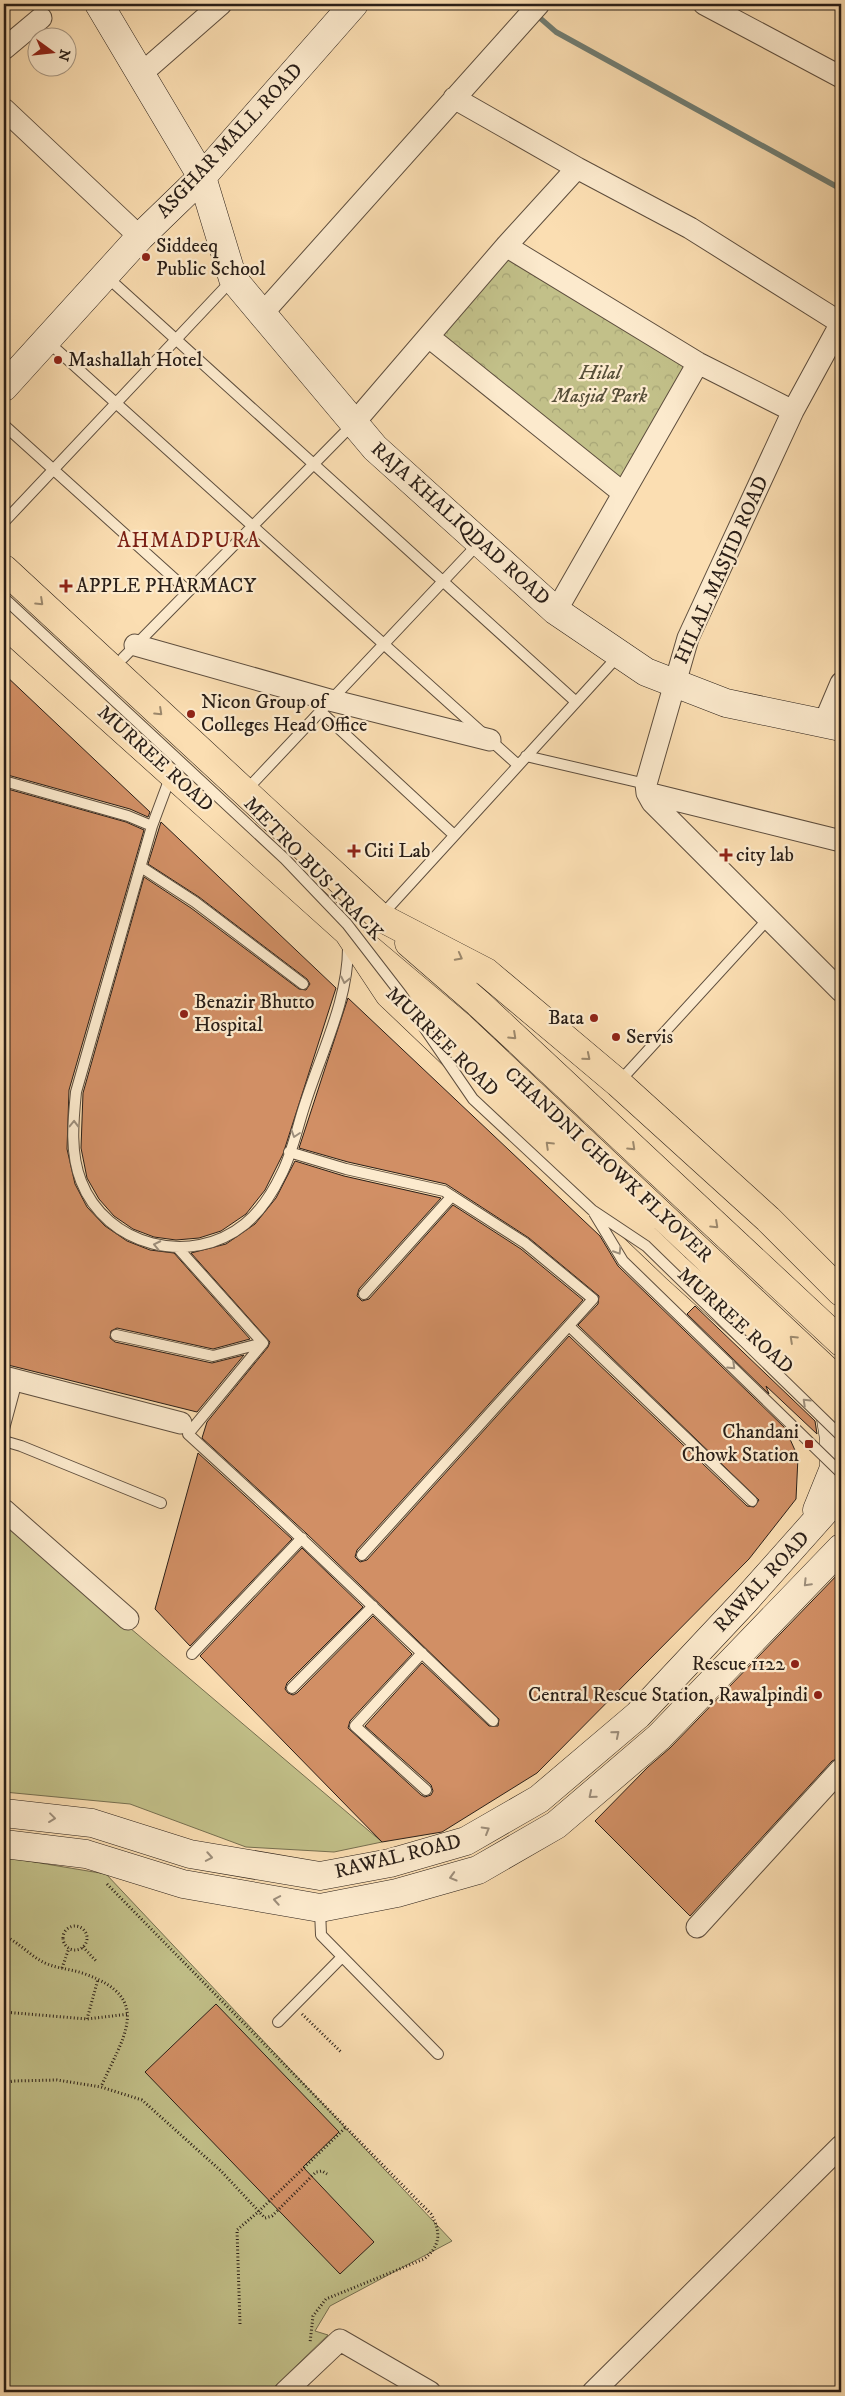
<svg xmlns="http://www.w3.org/2000/svg" width="845" height="2396" viewBox="0 0 845 2396" font-family="'IM FELL DW Pica',serif">
<style>
.grass{fill:#c2c089;stroke:#766f50}
.forest{fill:url(#forest-crowns);stroke:#766f50}
.lines{fill:none;stroke-linecap:round;stroke-linejoin:round}
.stream{stroke:#707d73;stroke-width:5.5}
.building{fill:#d18f65;stroke:#291e17}
.lane-casing{stroke:#5e4e3e;stroke-width:12}
.street-casing{stroke:#5e4e3e;stroke-width:23}
.secondary-casing{stroke:#291e17;stroke-width:29}
.primary-casing{stroke:#291e17;stroke-width:29}
.path{stroke:#291e17;stroke-width:3;stroke-dasharray:1 2.5;stroke-linecap:butt}
.lane{stroke:#fceacd;stroke-width:10}
.street{stroke:#fceacd;stroke-width:21}
.secondary{stroke:#fceacd;stroke-width:28}
.primary{stroke:#fbdeb2;stroke-width:28}
.lane-bridge-casing{stroke:#5e4e3e;stroke-width:12;stroke-linecap:butt}
.lane-bridge{stroke:#fceacd;stroke-width:10}
.oneway{stroke:#9c886c}
.oneway2{stroke:#9d8e7b}
.poi-dot{fill:#8f2418;stroke:#fceacd;stroke-width:2}
.labels{text-anchor:middle;dominant-baseline:central;stroke-width:4.5;stroke-linejoin:round;paint-order:stroke}
.street-label{font-size:20px;fill:#291e17;stroke:#fceacd}
.poi-label{font-size:20px;fill:#291e17;stroke:#fceacd;text-anchor:start}
.park-label{font-size:20px;font-style:italic;fill:#574f39;stroke:#fceacd}
.neighbourhood-label{font-size:21px;letter-spacing:1px;fill:#7a1f14;stroke:#fceacd}
</style>
<defs>
<pattern id="forest-crowns" width="20" height="18" patternUnits="userSpaceOnUse" patternTransform="scale(1.25)"><rect width="20" height="18" fill="#c2c089"/><path d="M2 6a3 3 0 1 1 6 0M12 15a3 3 0 1 1 6 0" fill="none" stroke="#a7a576"/></pattern>
</defs>
<rect width="100%" height="100%" fill="#fbdeb2"/>
<filter id="stains"><feTurbulence type="fractalNoise" baseFrequency=".004" numOctaves="4"/><feColorMatrix values="0 0 0 0 .2 0 0 0 0 .09 0 0 0 0 .02 0 0 0 .5 -.17"/></filter>
<radialGradient id="worn" r=".72"><stop offset=".6" stop-color="#630" stop-opacity="0"/><stop offset="1" stop-color="#630" stop-opacity=".3"/></radialGradient>
<path class="grass" d="M4,1521L382,1842L334,1852L246,1847L130,1804L4,1792Z
M4,1857L106,1874L452,2241L330,2306L315,2331L328,2335L269,2392H4Z"/>
<path class="forest" d="M506,246L698,363L623,493L429,337Z"/>
<g class="lines">
<path class="stream" d="M524,4L556,32L841,189"/>
</g>
<path class="building" d="M4,674L150,812L148,817L130,809L4,774Z
M4,788L126,822L144,830L69,1090L67,1149L75,1184L87,1207L105,1226L127,1241L150,1250L174,1253L250,1339L213,1349L117,1328L111,1331L110,1338L115,1342L212,1363L244,1355L197,1412L4,1364Z
M161,822L336,988L283,1154L265,1190L246,1214L221,1231L199,1238L176,1240L154,1237L133,1229L114,1216L99,1199L87,1178L81,1148L83,1093L144,877L191,908L299,989L306,990L310,984L307,979L199,897L148,864Z
M348,998L600,1236L618,1266L785,1428L798,1457L796,1499L749,1559L537,1773L442,1832L382,1842L200,1656L302,1548L363,1607L287,1683L285,1689L288,1693L293,1695L297,1693L373,1616L412,1654L350,1721L348,1728L421,1795L425,1797L431,1795L433,1791L431,1785L365,1726L422,1663L489,1726H498L499,1719L306,1533L202,1438L207,1422L268,1347L270,1342L191,1253L226,1244L255,1224L276,1198L295,1161L344,1176L441,1198L359,1289L357,1296L362,1301L369,1299L453,1205L521,1249L583,1300L357,1550L355,1557L360,1562L367,1560L569,1336L747,1506L754,1507L759,1500L578,1325L598,1304L599,1296L529,1238L446,1184L348,1162L299,1148Z
M695,1306L815,1421L817,1434L766,1386L769,1394L687,1314Z
M198,1453L292,1539L190,1646L155,1609Z
M841,1571V1757L832,1761L690,1916L595,1821L648,1767L670,1748Z
M216,2004L339,2132L303,2167L374,2242L340,2274L145,2072Z"/>
<g class="lines">
<g class="lane-casing">
<path id="lane" d="M106,276L575,701
M47,341L518,765
M4,425L188,591
M4,522L232,280
M123,658L353,424
M320,711L454,835
M526,756L646,784
M171,775L152,826L76,1092C73,1122 70,1153 81,1181C106,1246 191,1268 245,1224C261,1211 273,1192 282,1173C293,1151 298,1124 306,1101C322,1051 349,998 348,945
M4,781L128,816L152,826
M252,784L479,543
M141,867L195,902L303,984
M381,916L619,655
M619,1082L768,919
M289,1152L346,1169L444,1191L525,1243L593,1299L362,1555
M177,1247L263,1343L188,1434L283,1521L493,1721
M364,1294L452,1196
M569,1326L752,1501
M116,1335L213,1356L263,1343
M4,1429L17,1381
M4,1441L21,1446L161,1503
M422,1653L355,1726L426,1790
M192,1654L302,1538
M292,1688L373,1606
M320,1909L321,1935L438,2054
M278,2022L342,1957"/>
</g>
<g class="street-casing">
<path id="street" d="M704,4L841,77
M4,49L41,18
M141,74L221,4
M454,98L577,168
M4,109L140,237
M506,246L698,363L793,411
M262,314L539,4
M841,323L793,411L688,638L646,784L647,793L652,802L841,991
M429,337L623,493
M354,423L506,246L577,168L690,228L841,323
M556,611L698,363
M135,645L330,700L490,740
M824,723L841,683
M647,793L841,841
M4,1377L181,1423
M4,1510L128,1619
M697,1927L841,1769
M285,2392L340,2340L430,2392
M593,2392L841,2146"/>
</g>
<g class="secondary-casing">
<path id="secondary" d="M99,4L202,177L233,279L375,448L556,611L646,672L726,703L841,727
M4,387L140,237L202,177L354,4
M817,1510L834,1468V1439L829,1406
M4,1813L92,1823L190,1854L320,1876L390,1863L466,1841L539,1799L638,1715L744,1602L841,1493
M4,1844L86,1854L183,1884L320,1908L397,1893L478,1870L556,1825L659,1737L841,1548"/>
</g>
<g class="primary-casing">
<path id="primary" d="M4,569L380,917L486,972L618,1083L768,1219L841,1292
M4,623L348,932L389,994L676,1268L841,1417
M409,943L478,1003L841,1342
M370,950L460,1026L841,1384"/>
</g>
<path class="path" d="M107,1884L431,2214C441,2231 441,2246 424,2259L326,2299L313,2316L310,2343
M63 1938a12 12 0 1 1 24 0a12 12 0 1 1-24 0Z
M4,1936C19,1942 30,1956 45,1963C58,1969 72,1969 85,1974C155,1999 122,2038 101,2087
M83,1947L97,1962
M62,1968L69,1948
M4,2012L87,2019L129,2014
M302,2014L341,2052
M87,2019L98,1979
M4,2083L13,2081L57,2080L101,2087L142,2100L221,2171L265,2218L272,2216L316,2172L322,2171L327,2174
M240,2324L237,2230L258,2212L345,2128"/>
<use href="#lane" class="lane"/>
<use href="#street" class="street"/>
<use href="#secondary" class="secondary"/>
<use href="#primary" class="primary"/>
<g class="lane-bridge-casing">
<path id="lane-bridge" d="M4,598L285,859L347,924L401,994L473,1099L592,1210L646,1246L841,1436
M594,1213L623,1261L841,1473"/>
</g>
<use href="#lane-bridge" class="lane-bridge"/>
</g>
<defs><path id="oneway-chevron" d="M-2-3.5L2.5 0L-2 3.5" fill="none" stroke-width="1.6" stroke-linecap="round" stroke-linejoin="round" transform="scale(1.25)"/></defs>
<g class="oneway">
<use href="#oneway-chevron" transform="translate(40 602) rotate(43)"/>
<use href="#oneway-chevron" transform="translate(159 712) rotate(43)"/>
<use href="#oneway-chevron" transform="translate(459 957) rotate(28)"/>
<use href="#oneway-chevron" transform="translate(513 1036) rotate(43)"/>
<use href="#oneway-chevron" transform="translate(587 1057) rotate(40)"/>
<use href="#oneway-chevron" transform="translate(549 1145) rotate(-136)"/>
<use href="#oneway-chevron" transform="translate(632 1147) rotate(43)"/>
<use href="#oneway-chevron" transform="translate(715 1225) rotate(43)"/>
<use href="#oneway-chevron" transform="translate(793 1339) rotate(-137)"/>
</g>
<g class="oneway2">
<use href="#oneway-chevron" transform="translate(345 980) rotate(102)"/>
<use href="#oneway-chevron" transform="translate(74 1124) rotate(-89)"/>
<use href="#oneway-chevron" transform="translate(295 1134) rotate(108)"/>
<use href="#oneway-chevron" transform="translate(157 1245) rotate(-168)"/>
<use href="#oneway-chevron" transform="translate(618 1251) rotate(58)"/>
<use href="#oneway-chevron" transform="translate(732 1366) rotate(44)"/>
<use href="#oneway-chevron" transform="translate(806 1402) rotate(-136)"/>
<use href="#oneway-chevron" transform="translate(807 1583) rotate(134)"/>
<use href="#oneway-chevron" transform="translate(616 1734) rotate(-40)"/>
<use href="#oneway-chevron" transform="translate(592 1795) rotate(140)"/>
<use href="#oneway-chevron" transform="translate(52 1818) rotate(7)"/>
<use href="#oneway-chevron" transform="translate(486 1830) rotate(-30)"/>
<use href="#oneway-chevron" transform="translate(209 1857) rotate(10)"/>
<use href="#oneway-chevron" transform="translate(453 1877) rotate(164)"/>
<use href="#oneway-chevron" transform="translate(277 1900) rotate(-170)"/>
</g>
<g class="poi-dot">
<circle cx="146" cy="257" r="5"/>
<circle cx="58" cy="360" r="5"/>
<path d="M63.5 578.5h5v5h5v5h-5v5h-5v-5h-5v-5h5z"/>
<circle cx="191" cy="714" r="5"/>
<path d="M351.5 843.5h5v5h5v5h-5v5h-5v-5h-5v-5h5z"/>
<path d="M723.5 847.5h5v5h5v5h-5v5h-5v-5h-5v-5h5z"/>
<circle cx="184" cy="1014" r="5"/>
<circle cx="594" cy="1018" r="5"/>
<circle cx="616" cy="1037" r="5"/>
<rect x="804" y="1439" width="10" height="10" rx="2.5"/>
<circle cx="795" cy="1664" r="5"/>
<circle cx="818" cy="1695" r="5"/>
</g>
<g class="labels">
<g class="street-label">
<text transform="translate(230 141) rotate(-47)">ASGHAR MALL ROAD</text>
<text transform="translate(460 524) rotate(42)">RAJA KHALIQDAD ROAD</text>
<text transform="translate(722 570) rotate(-66)">HILAL MASJID ROAD</text>
<text transform="translate(155 759) rotate(42)">MURREE ROAD</text>
<text transform="translate(313 869) rotate(46)">METRO BUS TRACK</text>
<text transform="translate(442 1042) rotate(44)">MURREE ROAD</text>
<text transform="translate(608 1165) rotate(43)">CHANDNI CHOWK FLYOVER</text>
<text transform="translate(735 1321) rotate(42)">MURREE ROAD</text>
<text transform="translate(762 1582) rotate(-47)">RAWAL ROAD</text>
<text transform="translate(398 1857) rotate(-14)">RAWAL ROAD</text>
</g>
<g class="poi-label">
<text x="156" y="246">Siddeeq<tspan x="156" dy="23">Public School</tspan></text>
<text x="68" y="360">Mashallah Hotel</text>
<text x="76" y="586">APPLE PHARMACY</text>
<text x="201" y="702">Nicon Group of<tspan x="201" dy="23">Colleges Head Office</tspan></text>
<text x="364" y="851">Citi Lab</text>
<text x="736" y="855">city lab</text>
<text x="194" y="1002">Benazir Bhutto<tspan x="194" dy="23">Hospital</tspan></text>
<text x="584" y="1018" text-anchor="end">Bata</text>
<text x="626" y="1037">Servis</text>
<text x="799" y="1432" text-anchor="end">Chandani<tspan x="799" dy="23">Chowk Station</tspan></text>
<text x="785" y="1664" text-anchor="end">Rescue 1122</text>
<text x="808" y="1695" text-anchor="end">Central Rescue Station, Rawalpindi</text>
</g>
<g class="park-label">
<text x="600" y="373">Hilal<tspan x="600" dy="23">Masjid Park</tspan></text>
</g>
<g class="neighbourhood-label">
<text x="189" y="541">AHMADPURA</text>
</g>
</g>
<rect width="845" height="2396" fill="none" stroke="#fbdeb2" stroke-width="20"/>
<rect x="5" y="5" width="835" height="2386" fill="none" stroke="#291e17" stroke-width="2.5"/>
<rect x="10" y="10" width="825" height="2376" fill="none" stroke="#291e17"/>
<g transform="translate(52 52) rotate(105)"><circle r="24" fill="#fceacd" stroke="#a89884"/>
<path d="M0-4L9 19L0 12L-9 19Z" fill="#8f2418"/>
<text y="-8" font-size="14" font-weight="bold" text-anchor="middle" fill="#291e17">N</text>
</g>
<rect width="100%" height="100%" filter="url(#stains)"/>
<rect width="100%" height="100%" fill="url(#worn)"/>
</svg>
